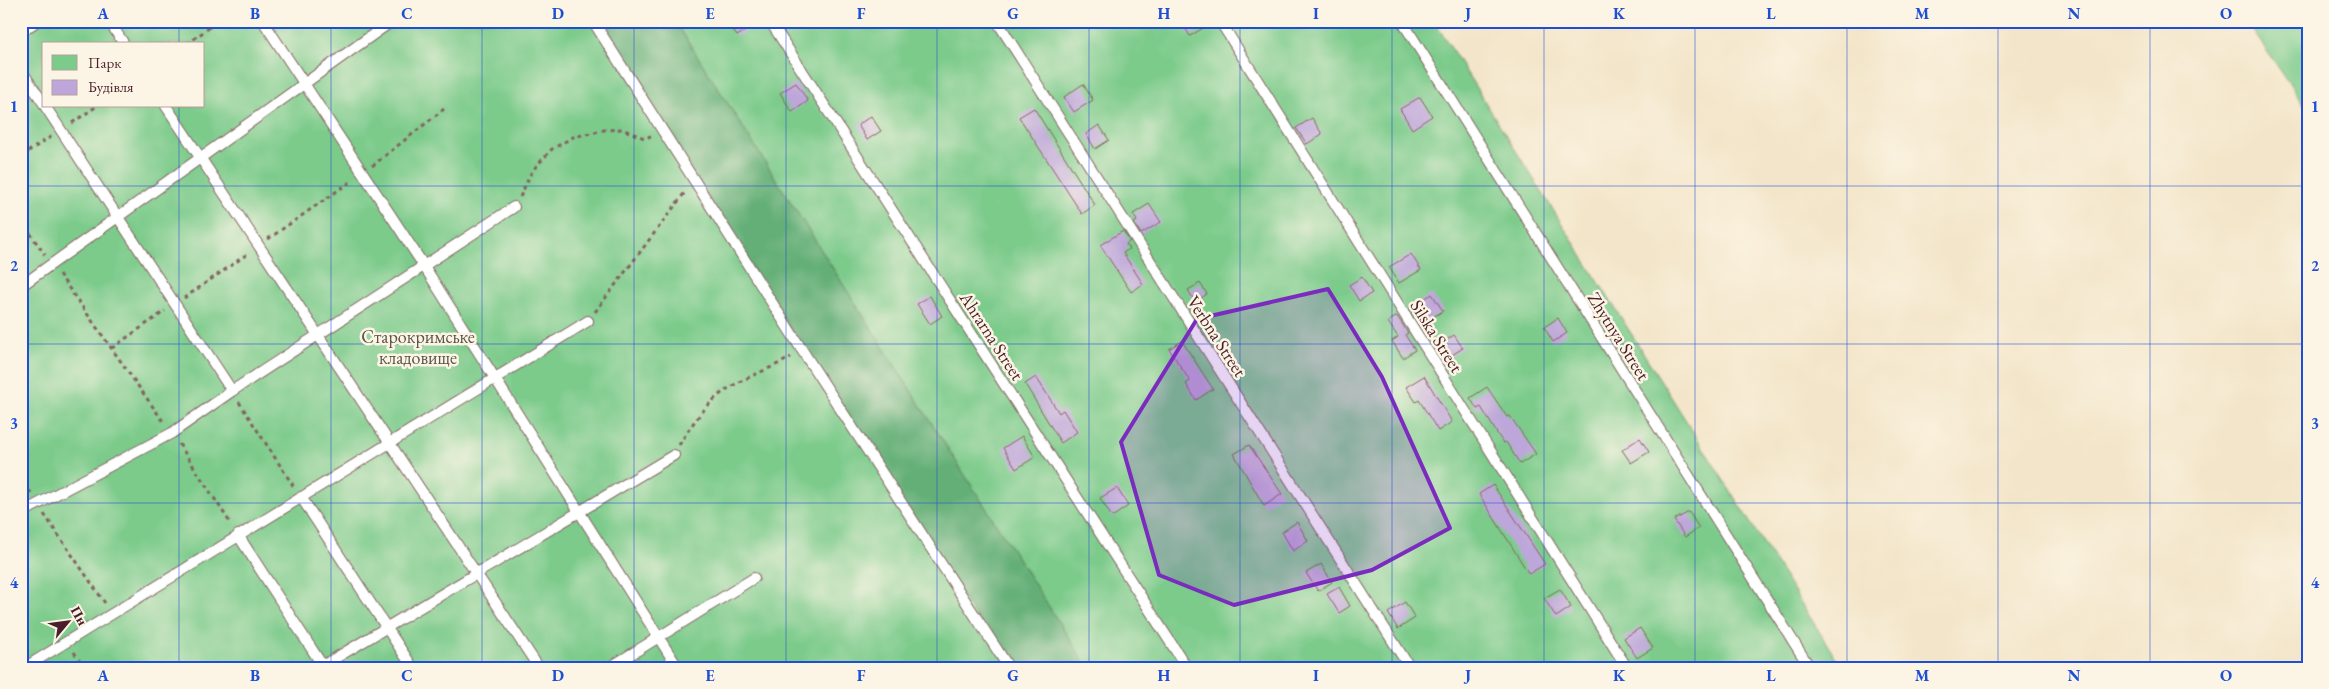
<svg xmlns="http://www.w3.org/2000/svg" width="2329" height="689" viewBox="0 0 2329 689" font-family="'EB Garamond',serif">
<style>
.green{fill:#7bcb8b;stroke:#62755b;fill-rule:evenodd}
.forest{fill:#64af77;stroke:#576751}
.building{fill:#bda6d9}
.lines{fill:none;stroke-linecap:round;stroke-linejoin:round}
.lane-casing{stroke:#856462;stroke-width:12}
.path{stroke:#856462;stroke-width:3;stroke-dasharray:4 4;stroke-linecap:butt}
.lane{stroke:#fff;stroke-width:10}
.marked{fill:#7b2cbf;fill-opacity:0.2;stroke:#7b2cbf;stroke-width:4;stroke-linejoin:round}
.grid{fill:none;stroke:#1d4ed8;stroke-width:1;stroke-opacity:0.55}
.labels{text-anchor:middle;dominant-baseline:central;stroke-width:5;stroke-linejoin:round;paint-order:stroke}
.park-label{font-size:18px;fill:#595348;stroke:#fcf5e5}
.street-label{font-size:18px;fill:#4a1f2b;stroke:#fcf5e5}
.neatline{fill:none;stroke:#1d4ed8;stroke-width:2}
.grid-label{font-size:16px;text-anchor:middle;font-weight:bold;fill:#1d4ed8}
</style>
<rect width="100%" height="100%" fill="#fcf5e5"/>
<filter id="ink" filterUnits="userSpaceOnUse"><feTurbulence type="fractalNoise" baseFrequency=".02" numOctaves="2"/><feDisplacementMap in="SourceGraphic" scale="10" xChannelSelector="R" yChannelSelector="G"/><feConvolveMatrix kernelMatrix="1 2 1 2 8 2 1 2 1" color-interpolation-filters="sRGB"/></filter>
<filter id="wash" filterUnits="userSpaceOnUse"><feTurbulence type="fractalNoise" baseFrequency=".0096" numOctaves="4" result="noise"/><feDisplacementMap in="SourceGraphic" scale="20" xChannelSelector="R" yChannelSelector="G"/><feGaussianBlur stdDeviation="1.12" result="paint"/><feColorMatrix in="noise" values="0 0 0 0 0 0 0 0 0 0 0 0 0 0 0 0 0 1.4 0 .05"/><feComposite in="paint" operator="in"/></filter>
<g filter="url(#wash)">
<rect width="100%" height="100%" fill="#f3e5c9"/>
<path class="green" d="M21,21H593L1009,668H21ZM44,44H204V106H44Z
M675,21H1434L1842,668H1088Z
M2246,21H2308V110Z"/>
<path class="forest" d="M593,21H675L1088,668H1009Z"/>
<g id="blocks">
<path class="building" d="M727,21H761L737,36Z
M1181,21H1213V22L1190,36Z
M796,83L808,101L792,112L780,93Z
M1083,84L1093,100L1074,112L1064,97Z
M1420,97L1432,116L1412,129L1400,109Z
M1034,108L1095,205L1082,214L1019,117Z
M871,116L881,131L867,140L858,125Z
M1312,118L1322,134L1307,144L1296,128Z
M1099,125L1109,140L1095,149L1086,134Z
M1149,204L1161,222L1141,234L1134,223L1137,221L1133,214Z
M1123,231L1130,241L1126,244L1129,249L1123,253L1143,284L1131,292L1100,245Z
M1411,254L1421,270L1399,283L1389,267Z
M1362,277L1372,293L1359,301L1349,285Z
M1200,283L1207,294L1195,302L1188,290Z
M1432,294L1443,311L1420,325L1409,308Z
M930,296L942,316L930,324L917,304Z
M1397,316L1408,333L1405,335L1415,350L1403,358L1392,341L1398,337L1388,322Z
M1558,318L1567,333L1553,342L1544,327Z
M1454,335L1463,348L1444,360L1436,347Z
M1182,341L1213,389L1196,400L1186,384L1190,381L1169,349Z
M1424,376L1452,422L1438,431L1419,400L1416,402L1406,387Z
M1036,377L1059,413L1063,410L1077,432L1061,443L1025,384Z
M1487,387L1507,417L1510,416L1536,454L1520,464L1506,442L1503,443L1481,407L1477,409L1470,398Z
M1022,436L1035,457L1016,469L1003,448Z
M1640,438L1649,452L1631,463L1622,450Z
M1249,445L1282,494L1264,506L1234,454Z
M1493,485L1545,564L1529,574L1479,494Z
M1117,488L1128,506L1112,517L1100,498Z
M1689,512L1699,528L1685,537L1674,520Z
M1297,522L1308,541L1293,551L1282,532Z
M1321,564L1332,582L1318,591L1306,573Z
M1339,587L1350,606L1339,613L1327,594Z
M1560,589L1571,607L1556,617L1544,598Z
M1405,602L1415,618L1398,629L1388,613Z
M1640,628L1653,648L1637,658L1624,638Z"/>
</g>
</g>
<g filter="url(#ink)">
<use href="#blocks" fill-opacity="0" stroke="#856462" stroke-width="1"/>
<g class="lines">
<g class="lane-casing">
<path id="lane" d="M109,21L124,44
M263,21L424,266L678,668
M593,21L802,350L1009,668
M770,21L1187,668
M997,21L1410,668
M1220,21L1627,668
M1402,21L1810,668
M21,32L37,21
M21,70L44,104
M45,106L232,391
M166,106L539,668
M21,286L392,21
M301,497L413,668
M21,513L172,433L232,391L514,207
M238,535L324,668
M24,668L588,321
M319,668L674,455
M609,668L754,578"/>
</g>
<path class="path" d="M187,44L218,21
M72,123L97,106
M21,156L52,136
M372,166L444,109
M520,197L532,171L552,149L573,137L604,130L622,129L644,138L651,136
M21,220L45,255
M268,239L353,180
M59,274L165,424
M184,298L249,253
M595,312L686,191
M112,348L165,311
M239,402L294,487
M179,444L231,524
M679,445C693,422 710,398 734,385C753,374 773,368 791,357
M21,477L31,493
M44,514L105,603
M74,652L84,668"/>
<use href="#lane" class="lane"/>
</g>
</g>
<path class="marked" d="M1328,289L1382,377L1450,528L1372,570L1234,605L1159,575L1121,442L1197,319Z"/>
<path class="grid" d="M179,21V44M331,21V668M482,21V668M634,21V668M786,21V668M937,21V668M1089,21V668M1240,21V668M1392,21V668M1544,21V668M1695,21V668M1847,21V668M1998,21V668M2150,21V668M179,106V668M21,186H2308M21,344H2308M21,503H2308"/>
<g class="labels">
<g class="park-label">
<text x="418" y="336">Старокримське<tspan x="418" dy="21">кладовище</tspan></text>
</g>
<g class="street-label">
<text transform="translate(992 336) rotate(57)">Ahrarna Street</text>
<text transform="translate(1217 336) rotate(57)">Verbna Street</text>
<text transform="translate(1437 336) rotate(58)">Silska Street</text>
<text transform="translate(1619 336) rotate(58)">Zhytnya Street</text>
</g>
</g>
<rect width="2329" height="689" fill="none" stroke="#fcf5e5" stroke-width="55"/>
<rect x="42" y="42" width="162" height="65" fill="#fcf5e5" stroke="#b59f9b"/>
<rect x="52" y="55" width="25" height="15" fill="#7bcb8b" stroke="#b59f9b"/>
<text x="88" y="68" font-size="15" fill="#4a1f2b">Парк</text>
<rect x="52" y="80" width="25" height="15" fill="#bda6d9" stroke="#b59f9b"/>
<text x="88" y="92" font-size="15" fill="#4a1f2b">Будівля</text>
<g transform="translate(68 622) rotate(61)" stroke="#fcf5e5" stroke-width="4" paint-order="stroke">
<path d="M0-4L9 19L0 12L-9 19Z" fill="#4a1f2b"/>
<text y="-8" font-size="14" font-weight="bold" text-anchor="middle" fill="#4a1f2b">Пн</text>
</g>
<rect x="28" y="28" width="2274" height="634" class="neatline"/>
<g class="grid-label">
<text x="103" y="19">A</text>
<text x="255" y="19">B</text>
<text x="407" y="19">C</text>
<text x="558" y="19">D</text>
<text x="710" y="19">E</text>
<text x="861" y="19">F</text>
<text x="1013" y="19">G</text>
<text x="1164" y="19">H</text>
<text x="1316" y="19">I</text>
<text x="1468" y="19">J</text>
<text x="1619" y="19">K</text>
<text x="1771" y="19">L</text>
<text x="1922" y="19">M</text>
<text x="2074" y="19">N</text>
<text x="2226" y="19">O</text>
<text x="14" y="112">1</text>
<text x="2315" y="112">1</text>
<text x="14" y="271">2</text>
<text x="2315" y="271">2</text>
<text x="14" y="429">3</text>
<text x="2315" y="429">3</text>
<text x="14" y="588">4</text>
<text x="2315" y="588">4</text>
<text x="103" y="681">A</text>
<text x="255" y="681">B</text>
<text x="407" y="681">C</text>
<text x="558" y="681">D</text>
<text x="710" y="681">E</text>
<text x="861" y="681">F</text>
<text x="1013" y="681">G</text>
<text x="1164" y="681">H</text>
<text x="1316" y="681">I</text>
<text x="1468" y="681">J</text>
<text x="1619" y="681">K</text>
<text x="1771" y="681">L</text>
<text x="1922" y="681">M</text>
<text x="2074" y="681">N</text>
<text x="2226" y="681">O</text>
</g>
</svg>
